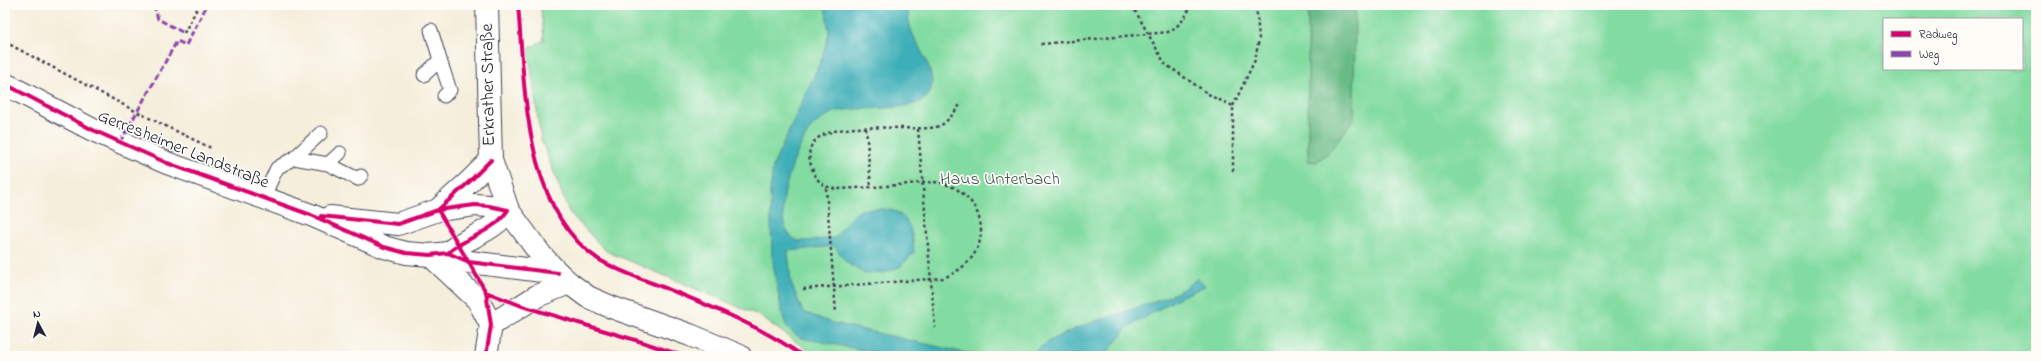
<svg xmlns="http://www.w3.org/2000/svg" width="2041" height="361" viewBox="0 0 2041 361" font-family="'Indie Flower',sans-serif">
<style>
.green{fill:#82dba0;stroke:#527e6e;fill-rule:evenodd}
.forest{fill:#69bb86;stroke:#466e60}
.water{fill:#3eafb8;stroke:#30687a}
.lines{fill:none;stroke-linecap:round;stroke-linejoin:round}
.service-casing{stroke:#424153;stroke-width:15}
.minor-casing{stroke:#424153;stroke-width:24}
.tertiary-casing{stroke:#424153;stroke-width:24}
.secondary-casing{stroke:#424153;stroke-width:24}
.path{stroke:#424153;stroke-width:2.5;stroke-dasharray:3 3;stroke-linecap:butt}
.service{stroke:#fff;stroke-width:13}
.minor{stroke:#fff;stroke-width:22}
.tertiary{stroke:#fff;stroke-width:22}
.secondary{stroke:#fff;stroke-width:22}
.quiet{stroke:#8e44ad;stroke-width:3;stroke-dasharray:6 3;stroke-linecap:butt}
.cycleway-casing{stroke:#fdfcf7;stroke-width:6}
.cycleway{stroke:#d6006c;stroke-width:4}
.labels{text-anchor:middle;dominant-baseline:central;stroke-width:3.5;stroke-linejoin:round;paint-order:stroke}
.street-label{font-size:18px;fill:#22223b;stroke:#fdfcf7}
.park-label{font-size:18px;fill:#3f5a59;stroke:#fdfcf7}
</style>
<rect width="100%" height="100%" fill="#fdfcf7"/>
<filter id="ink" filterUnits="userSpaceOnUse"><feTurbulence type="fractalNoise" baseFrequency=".025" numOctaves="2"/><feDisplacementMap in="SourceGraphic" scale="8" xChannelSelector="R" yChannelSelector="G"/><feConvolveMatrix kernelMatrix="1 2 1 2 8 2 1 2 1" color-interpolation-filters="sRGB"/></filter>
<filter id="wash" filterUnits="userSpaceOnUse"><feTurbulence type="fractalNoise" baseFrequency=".012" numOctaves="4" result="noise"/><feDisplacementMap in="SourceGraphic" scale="16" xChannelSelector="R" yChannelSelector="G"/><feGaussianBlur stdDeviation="0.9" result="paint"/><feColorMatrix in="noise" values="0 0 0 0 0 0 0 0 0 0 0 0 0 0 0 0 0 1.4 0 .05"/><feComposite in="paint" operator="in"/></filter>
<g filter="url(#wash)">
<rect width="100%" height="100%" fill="#f5eedb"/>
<path class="green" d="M528,5H2036V356H816L758,315L606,251L569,212L541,139L528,49L544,40L541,9ZM1884,19H2022V69H1884Z"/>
<path class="forest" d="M1308,5H1355L1354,119L1328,153L1316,162L1308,161Z"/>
<path class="water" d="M825,5H907C908,15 909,25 913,35C920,51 939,77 929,94C917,116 851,103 830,114C825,117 817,122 813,126C796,145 765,224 796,240C802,243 827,238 835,238C842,229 850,215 861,210C865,209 872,209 876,209C907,207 913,228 914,253L901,266L884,273L865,274L847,263L834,246L788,251L791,283L803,312L833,323L979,356H894L801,338L787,328L781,309L772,255L770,192L773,166L822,58L829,33Z
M1198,278L1205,286L1180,297L1128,327L1104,356H1031C1056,326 1140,311 1178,292C1185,288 1192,282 1198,278Z"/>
</g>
<g filter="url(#ink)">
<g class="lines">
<g class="service-casing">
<path id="service" d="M440,60L450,90L444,96
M424,75L440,60L431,30
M294,158L328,164L340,153
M328,164L358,179L361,176
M263,198L277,168L294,158L321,133"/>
</g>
<g class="minor-casing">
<path id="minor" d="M430,255L478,300L491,325L486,356
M491,325L537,296L569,283"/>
</g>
<g class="tertiary-casing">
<path id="tertiary" d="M5,84L93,130L167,163L311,215L384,247L406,253L430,255L448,253L469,262L558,273
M438,210L469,182L491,160
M330,217L398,224L438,210L475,205L489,206L508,210C504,215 500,221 495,224C480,236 462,240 448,253"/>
</g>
<g class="secondary-casing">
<path id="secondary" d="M487,5L491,160L508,210L541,255L558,273L569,283L588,297L611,307L690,335L740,356"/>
</g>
<path class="path" d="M1132,5L1165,64L1213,97L1233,106V172
M184,33L199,5
M5,42L137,112L211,148
M1041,44L1168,32C1180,26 1186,17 1191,5
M1233,106L1255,60L1259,39L1256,5
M866,128L871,187
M918,129L935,328
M826,188L836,313
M803,289L943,278C961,271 976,258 980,240C986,211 963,184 934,182C922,182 910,184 898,185C877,187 857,188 837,189C825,187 819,184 814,173C784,108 907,134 936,127C948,124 954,111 962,103"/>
<use href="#service" class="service"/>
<use href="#minor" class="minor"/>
<use href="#tertiary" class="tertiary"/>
<use href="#secondary" class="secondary"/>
<path class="quiet" d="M154,5L158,19L184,33
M120,142L177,41L186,45L207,5"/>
<g class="cycleway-casing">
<path id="cycleway" d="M518,5C525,85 523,208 598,259C617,271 647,281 668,289C714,308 762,327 803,356
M5,84L93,130L167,163L311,215L384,247L406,253L430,255L448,253L469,262L558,273
M438,210L486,292L491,325L486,356
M438,210L469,182L491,160
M321,216L398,224L438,210L475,205L489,206L508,210C504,215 500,221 495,224C480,236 462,240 448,253
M486,292L522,306L642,342L683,356"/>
</g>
<use href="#cycleway" class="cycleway"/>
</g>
</g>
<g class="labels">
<g class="street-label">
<text transform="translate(489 85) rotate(-91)">Erkrather Straße</text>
<text transform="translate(183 150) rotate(22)">Gerresheimer Landstraße</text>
</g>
<g class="park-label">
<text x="1000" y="180">Haus Unterbach</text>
</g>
</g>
<rect width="2041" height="361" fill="none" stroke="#fdfcf7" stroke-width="20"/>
<rect x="1883" y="18" width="140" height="52" fill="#fdfcf7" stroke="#a5a5ac"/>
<rect x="1891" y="31" width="20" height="6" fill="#d6006c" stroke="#a5a5ac"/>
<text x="1919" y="38" font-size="12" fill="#22223b">Radweg</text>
<rect x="1891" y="51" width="20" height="6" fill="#8e44ad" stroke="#a5a5ac"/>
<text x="1919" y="58" font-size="12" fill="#22223b">Weg</text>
<g transform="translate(38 323) rotate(353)" stroke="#fdfcf7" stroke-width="3" paint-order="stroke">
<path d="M0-3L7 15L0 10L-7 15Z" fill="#22223b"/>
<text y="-6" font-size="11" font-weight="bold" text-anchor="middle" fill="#22223b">N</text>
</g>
</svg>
